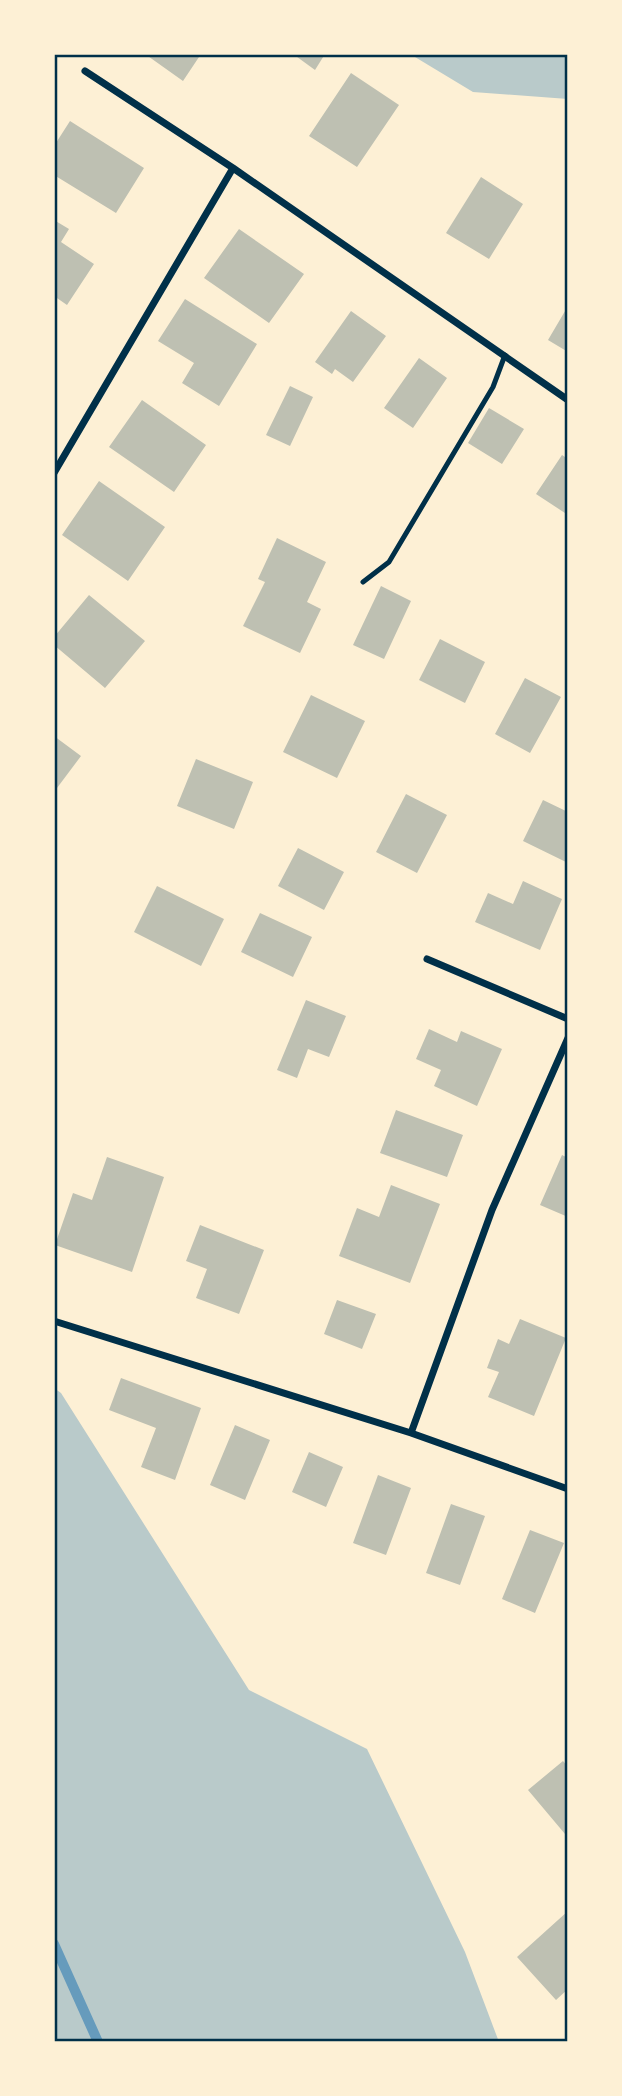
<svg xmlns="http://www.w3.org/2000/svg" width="622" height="2096" viewBox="0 0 622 2096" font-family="'Varela Round',sans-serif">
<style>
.green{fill:#b9caca}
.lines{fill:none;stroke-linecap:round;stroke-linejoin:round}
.stream{stroke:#669bbc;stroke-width:10}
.building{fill:#bec0b2}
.service{stroke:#003049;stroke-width:5}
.minor{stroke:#003049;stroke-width:7}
.neatline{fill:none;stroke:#003049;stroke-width:2.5}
</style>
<rect width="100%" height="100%" fill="#fdf0d5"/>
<path class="green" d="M410,54H568V99L473,92Z
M54,1388L61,1393L249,1690L367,1749L465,1952L499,2042H54Z"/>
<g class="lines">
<path class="stream" d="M54,1944L98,2042"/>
</g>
<path class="building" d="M145,54H201L183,81Z
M293,54H325L315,70Z
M351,73L399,105L357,167L309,136Z
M70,121L144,168L116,213L54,175V146Z
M481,177L523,204L489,259L446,233Z
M54,220L69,229L61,242L94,264L67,305L54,296Z
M239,229L304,274L269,323L204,278Z
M185,299L257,344L219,406L182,383L194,363L158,341Z
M568,306V352L548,340Z
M351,311L386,336L353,382L335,369L332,374L315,362Z
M419,358L447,378L413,428L384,408Z
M290,386L313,397L290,446L266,435Z
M142,400L206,445L174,492L109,447Z
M489,408L524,429L502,464L468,443Z
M562,455L568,459V515L536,494Z
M99,481L165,527L128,581L62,535Z
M277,538L326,562L307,602L321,609L300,653L243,626L265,582L258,579Z
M381,586L411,601L384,659L353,645Z
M89,595L145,641L105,688L54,645V637Z
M440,639L485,662L465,703L419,680Z
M525,678L561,697L530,753L495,734Z
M311,695L365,721L337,778L283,752Z
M54,736L81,756L54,792Z
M196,759L253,782L234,829L177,806Z
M406,794L447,815L417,873L376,852Z
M543,800L568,812V863L523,841Z
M298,848L344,872L324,910L278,886Z
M523,881L562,899L540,950L475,922L488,893L513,904Z
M157,886L224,919L201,966L134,932Z
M260,913L312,937L293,977L241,952Z
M306,1000L346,1016L329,1057L308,1049L297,1078L277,1070Z
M429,1029L457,1042L461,1031L502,1049L477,1106L434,1086L441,1070L416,1059Z
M396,1110L463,1135L447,1177L380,1153Z
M562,1155L568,1158V1217L540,1205Z
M107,1157L164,1177L132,1272L55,1245L73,1193L92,1200Z
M391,1185L440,1204L410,1283L339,1256L357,1208L379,1217Z
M200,1225L264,1250L239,1314L196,1298L207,1269L186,1261Z
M337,1300L376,1314L362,1349L324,1334Z
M520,1319L566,1338L534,1416L488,1397L499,1372L487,1368L498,1339L509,1344Z
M121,1378L201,1408L175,1480L141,1467L156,1428L109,1410Z
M235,1425L270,1440L245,1500L210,1485Z
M309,1452L343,1467L326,1507L292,1492Z
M378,1475L411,1488L386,1555L353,1543Z
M451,1504L485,1516L460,1585L426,1573Z
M530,1530L564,1543L535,1613L502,1599Z
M563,1761L568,1767V1832L565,1834L528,1790Z
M568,1911V1989L556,2000L517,1957Z"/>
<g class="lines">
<path class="service" d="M363,582L389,562L493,387L505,355"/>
<path class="minor" d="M85,71L233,168L568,400
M54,473L233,168
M427,959L568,1019
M54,1321L411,1433L568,1489
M411,1433L492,1210L568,1038"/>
</g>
<rect width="622" height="2096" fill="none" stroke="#fdf0d5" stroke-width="112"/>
<rect x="56" y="56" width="510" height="1984" class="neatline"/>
</svg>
